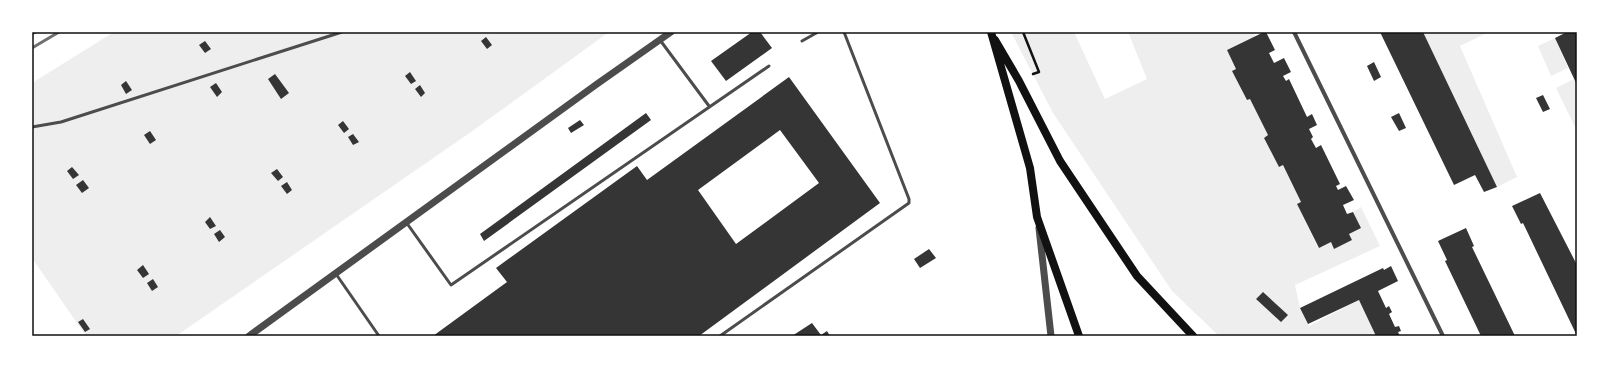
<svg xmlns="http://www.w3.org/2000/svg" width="1609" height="368" viewBox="0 0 1609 368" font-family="'Nunito Sans',sans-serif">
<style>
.green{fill:#eee}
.building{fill:#353535;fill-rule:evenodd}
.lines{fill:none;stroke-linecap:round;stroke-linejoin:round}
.path{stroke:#111;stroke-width:2.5}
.service{stroke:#4c4c4c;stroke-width:3}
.minor{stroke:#4c4c4c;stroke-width:4}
.tertiary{stroke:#4c4c4c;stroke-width:7}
.secondary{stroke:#111;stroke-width:8}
.rail{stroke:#707070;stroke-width:3}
.neatline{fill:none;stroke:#111;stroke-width:1.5}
</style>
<rect width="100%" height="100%" fill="#fff"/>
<path class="green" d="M114,32H609L471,132L176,336H86L32,258V83Z
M1011,32H1074L1105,99L1147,79L1128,32H1253L1255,36L1227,50L1236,69L1232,71L1247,100L1250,99L1268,135L1264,138L1279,167L1283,165L1301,202L1297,204L1318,248L1331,242L1334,249L1352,240L1349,234L1361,228L1353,212L1361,207L1380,246L1295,285L1300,308L1309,326L1359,300L1377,336H1219L1172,291L1053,113Z
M1423,32H1489L1460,46L1517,177L1497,187Z
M1555,38L1568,68L1551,76L1538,46Z
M1574,79L1577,85V131L1556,88Z"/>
<path class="building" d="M752,32H760L772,48L726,81L711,61Z
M1264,32H1266L1275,50L1269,53L1274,63L1284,58L1291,72L1283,76L1286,81L1289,79L1307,117L1312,114L1317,125L1309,129L1313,137L1311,139L1316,148L1321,145L1340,184L1336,186L1338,190L1346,186L1354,200L1343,205L1347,214L1353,212L1361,228L1349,234L1352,240L1334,249L1331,242L1319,248L1297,204L1301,202L1283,165L1279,167L1264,138L1268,135L1250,99L1247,100L1232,71L1236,69L1227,50Z
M1380,32H1423L1497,187L1484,192L1475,175L1454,185Z
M1567,32H1577V85L1555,38Z
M486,37L492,45L487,49L481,41Z
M205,41L211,49L205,53L199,45Z
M1374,62L1381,77L1374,81L1367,66Z
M410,72L416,81L411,84L405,76Z
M275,74L289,93L281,99L268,79Z
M789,77L880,203L699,336H433L507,282L496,268L637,166L647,180ZM780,130L819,183L736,244L698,190Z
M126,81L132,90L126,94L121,85Z
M216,83L222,92L217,97L210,87Z
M420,85L425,93L421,97L415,89Z
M1543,95L1550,109L1543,112L1536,98Z
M646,113L651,120L484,241L480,234Z
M1399,113L1406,128L1399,131L1391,117Z
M580,120L584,125L571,133L568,128Z
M343,121L349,129L344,133L338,125Z
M150,131L156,140L150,144L144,135Z
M353,134L359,142L353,145L348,137Z
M72,167L79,175L73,179L67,171Z
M277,169L283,177L278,181L271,173Z
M83,180L89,188L82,193L76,185Z
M287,182L292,190L287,194L281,186Z
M1540,193L1577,265V336L1523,223L1521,224L1512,206Z
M210,217L216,226L210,229L205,222Z
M1466,228L1474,246L1472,247L1515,336H1481L1445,261L1447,260L1438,241Z
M220,230L225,237L219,242L214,234Z
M929,249L936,258L920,268L914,259Z
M143,265L149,274L143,278L137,270Z
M1391,266L1398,281L1378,291L1386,308L1389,306L1392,312L1389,314L1395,327L1399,326L1401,331L1398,332L1400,336H1376L1359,300L1308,324L1300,308L1383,268L1384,270Z
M153,279L158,287L152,291L147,283Z
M1263,292L1288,315L1281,322L1256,299Z
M83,319L90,329L85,332L78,322Z
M812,323L821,335L827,331L830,336H792Z"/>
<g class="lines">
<path class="path" d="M1023,32L1039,72L1033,74"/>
<path class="service" d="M660,40L709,106
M802,41L818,32
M32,127L61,122L342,32
M406,222L451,285L769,66
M336,274L379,336
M720,336L909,203V199L844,32"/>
<path class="minor" d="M1294,32L1443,336"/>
<path class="tertiary" d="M1039,228L1051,336
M249,336L597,84L671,32"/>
<path class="secondary" d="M991,32L1030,168L1037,217L1079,336
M995,40L1019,81L1060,161L1137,276L1193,336"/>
<path class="rail" d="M32,34L35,32
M32,48L59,32"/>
</g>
<rect width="1609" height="368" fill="none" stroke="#ffffff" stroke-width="66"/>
<rect x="33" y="33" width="1543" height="302" class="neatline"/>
</svg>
